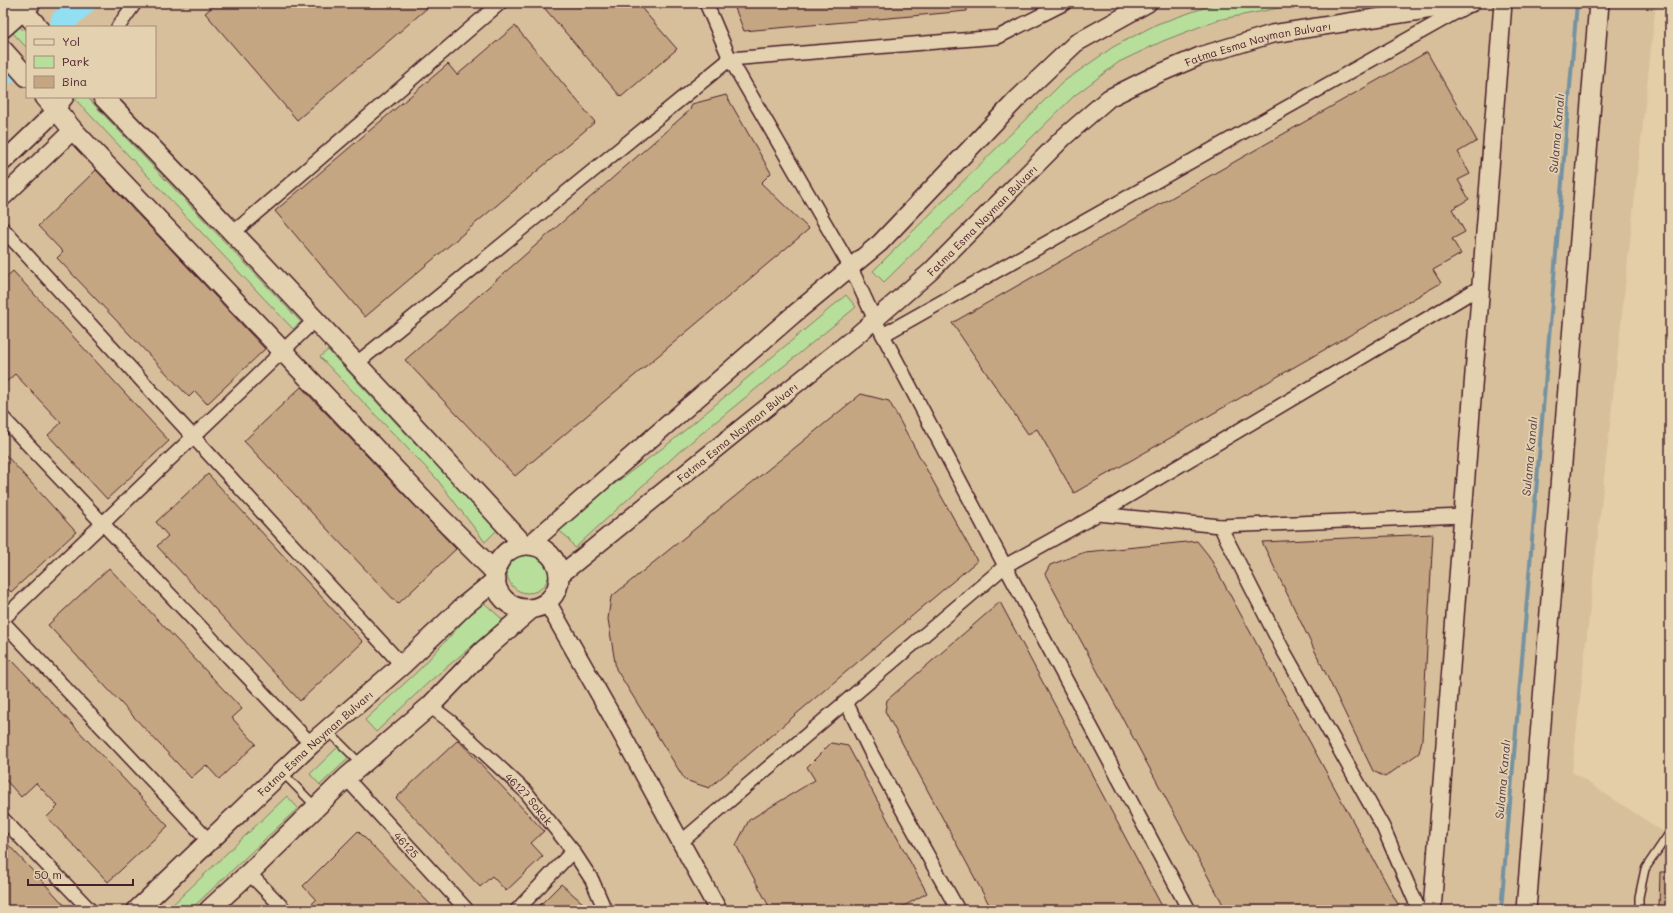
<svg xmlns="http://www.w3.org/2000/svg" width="1673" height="913" viewBox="0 0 1673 913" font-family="Mali,sans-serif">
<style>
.built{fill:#d7bf9b;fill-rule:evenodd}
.green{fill:#b7de9a;stroke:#807e62}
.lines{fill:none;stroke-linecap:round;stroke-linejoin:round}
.stream{stroke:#7592a1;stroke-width:4}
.river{stroke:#91dff0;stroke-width:25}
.building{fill:#c5a683;stroke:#4a1f2b}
.service-casing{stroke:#4a1f2b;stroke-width:10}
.minor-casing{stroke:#4a1f2b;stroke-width:16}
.tertiary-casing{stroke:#4a1f2b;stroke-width:20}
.secondary-casing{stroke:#4a1f2b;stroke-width:22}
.service{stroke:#e3d1af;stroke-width:7}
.minor{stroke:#e3d1af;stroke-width:13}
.tertiary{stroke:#e3d1af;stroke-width:17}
.secondary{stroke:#e3d1af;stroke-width:19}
.labels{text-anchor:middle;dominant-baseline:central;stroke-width:3.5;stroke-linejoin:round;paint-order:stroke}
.street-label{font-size:11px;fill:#4a1f2b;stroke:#e3d1af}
.water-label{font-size:12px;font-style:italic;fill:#553c49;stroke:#e3d1af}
</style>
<rect width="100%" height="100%" fill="#e3cea8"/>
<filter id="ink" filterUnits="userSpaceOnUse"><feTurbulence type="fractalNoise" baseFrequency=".025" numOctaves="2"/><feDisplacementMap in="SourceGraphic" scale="8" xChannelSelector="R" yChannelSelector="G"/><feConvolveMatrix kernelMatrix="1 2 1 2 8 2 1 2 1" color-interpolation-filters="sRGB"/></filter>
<g filter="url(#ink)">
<path class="built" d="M3,3H1656L1572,772L1670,836V910H3ZM27,27H155V97H27Z"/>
<path class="green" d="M1218,3H1305L1217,20L1163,41L1119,62L1074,96L884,282L873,271L1063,82L1113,47L1157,24Z
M17,24L27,34V48L11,31Z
M73,97H87L301,322L293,329Z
M846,295L856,307L680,451L575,548L566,536L555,528L672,441Z
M328,350L413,441L502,525L485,542L436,478L320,357Z
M507 572a21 21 0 1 1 42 0a21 21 0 1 1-42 0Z
M482,601L503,620L430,681L376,732L365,720L420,669Z
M338,747L349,758L320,785L310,774Z
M287,796L298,808L190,910H167Z"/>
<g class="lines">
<path class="stream" d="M1501,910L1577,3"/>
<path class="river" d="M63,21L83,3
M3,73L6,71"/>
</g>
<path class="building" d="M217,3H433L297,120L205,13Z
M540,3H637L677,49L621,97Z
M733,3H967V11L744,31Z
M515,26L595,122L365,317L275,211L448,64L457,75Z
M1427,52L1477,141L1458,152L1470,174L1458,180L1469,199L1452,209L1465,232L1452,239L1461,254L1433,270L1441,283L1074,493L1037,429L1028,434L952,323Z
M726,95L771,173L761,183L809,229L515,476L405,360L690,110L692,104Z
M96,170L265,349L207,404L195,391L189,397L57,258L63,252L38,226Z
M13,271L169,441L107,499L48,435L61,423L15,374L3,385V280Z
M301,387L456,549L398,604L244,441Z
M861,394L889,401L977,561L709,788L685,780L616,669L608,619L611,597Z
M3,452L76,532L11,592L3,584Z
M208,474L363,642L300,701L157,546L168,536L156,522Z
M1433,534L1422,740L1419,753L1385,777L1373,771L1262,542Z
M1197,541L1209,556L1401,910H1226L1045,574L1050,565L1085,552Z
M109,568L242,709L232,718L256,744L219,779L206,765L191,778L48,625Z
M1000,602L1164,910H992L885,711L887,700Z
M11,659L168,826L108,882L47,817L58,806L36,783L21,797L3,777V666Z
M458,740L544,831L531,843L543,856L506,891L492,876L480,887L396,798Z
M831,743L848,746L927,893L897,910H771L736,845L749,820L815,780L807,767Z
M358,831L436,910H305L316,900L303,886Z
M3,839L69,910H3Z
M1660,872H1670V908H1659Z
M561,884L591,910H535Z"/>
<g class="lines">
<g class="service-casing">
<path id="service" d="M327,730L361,764
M282,772L315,806
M1639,910V897L1645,869L1670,832"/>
</g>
<g class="minor-casing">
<g id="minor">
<path d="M706,3L730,59L851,268L875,320L1005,566L1189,910"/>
<path d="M118,27L135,3"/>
<path d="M57,110L67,97"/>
<path d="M3,229L402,665"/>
<path d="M234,232L500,3"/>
<path d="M883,335L1467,6"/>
<path d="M357,363L730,59L998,37L1065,3"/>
<path d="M3,418L311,744"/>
<path d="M1098,514L1482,286"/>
<path d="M1220,526L1463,516"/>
<path d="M3,619L316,319"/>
<path d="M3,622L209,841"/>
<path d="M846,702L872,755L958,910"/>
<path id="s1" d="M430,706L451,722L526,792L573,851L592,880L605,910"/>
<path id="s2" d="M346,778L467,910"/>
<path d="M3,819L90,910"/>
<path d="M681,842L1005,566L1098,514L1220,526L1282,648L1383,827L1419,910"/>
<path d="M249,873L285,910"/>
<path d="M517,910L573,851"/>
</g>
</g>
<g class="tertiary-casing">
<g id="tertiary">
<path d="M7,3L23,10"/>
<path d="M3,162L57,110"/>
<path d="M3,197L73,130"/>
<path d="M529,545L793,315L880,243L1017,99L1076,43L1148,3"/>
<path id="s3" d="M559,576L745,425L856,336L930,272L1064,137L1109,98L1151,77L1200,56L1272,34L1471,3"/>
<path d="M547,602L609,711L718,910"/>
<path d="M1432,910L1503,3"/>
</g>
</g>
<g class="secondary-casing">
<g id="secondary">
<path d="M23,10L38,27"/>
<path d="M3,28L31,3"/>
<path d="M3,50L27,77"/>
<path d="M45,97L73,130L441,518L496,573"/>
<path d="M103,97C245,244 386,394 524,545"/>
<circle cx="527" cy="577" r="32"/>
<path id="s4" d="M137,910L311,744L402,665L464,606L496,580"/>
<path d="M209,910L249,873L346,778L430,706L483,651L531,609"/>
<path d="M1526,910L1599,3"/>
</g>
</g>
<use href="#service" class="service"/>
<use href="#minor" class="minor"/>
<use href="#tertiary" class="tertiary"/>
<use href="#secondary" class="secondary"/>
</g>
</g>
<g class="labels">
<g class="street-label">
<text stroke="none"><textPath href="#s3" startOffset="889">Fatma Esma Nayman Bulvarı</textPath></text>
<text stroke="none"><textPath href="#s3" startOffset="553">Fatma Esma Nayman Bulvarı</textPath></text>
<text stroke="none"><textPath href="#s3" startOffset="229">Fatma Esma Nayman Bulvarı</textPath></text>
<text stroke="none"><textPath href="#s4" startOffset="244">Fatma Esma Nayman Bulvarı</textPath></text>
<text stroke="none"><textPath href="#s1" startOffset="136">46127 Sokak</textPath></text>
<text stroke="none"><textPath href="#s2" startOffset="90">46125</textPath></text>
</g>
<g class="water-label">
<text transform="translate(1556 133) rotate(-85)">Sulama Kanalı</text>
<text transform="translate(1529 456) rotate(-85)">Sulama Kanalı</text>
<text transform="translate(1502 779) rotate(-85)">Sulama Kanalı</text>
</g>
</g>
<rect width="1673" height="913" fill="none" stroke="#e3d1af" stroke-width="16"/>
<rect x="8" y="8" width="1657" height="897" fill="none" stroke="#4a1f2b" stroke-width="1.5" filter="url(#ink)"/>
<rect x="26" y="26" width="130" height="72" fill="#e3d1af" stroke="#a68a7a"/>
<rect x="34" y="39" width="20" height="6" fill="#e3d1af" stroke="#a68a7a"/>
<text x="62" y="46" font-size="12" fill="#4a1f2b">Yol</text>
<rect x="34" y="56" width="20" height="12" fill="#b7de9a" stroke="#a68a7a"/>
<text x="62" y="66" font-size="12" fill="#4a1f2b">Park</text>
<rect x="34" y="76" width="20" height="12" fill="#c5a683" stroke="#a68a7a"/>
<text x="62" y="86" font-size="12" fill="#4a1f2b">Bina</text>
<path d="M28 879v6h105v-6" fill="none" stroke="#4a1f2b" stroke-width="2"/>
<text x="34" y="879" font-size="12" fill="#4a1f2b" stroke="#e3d1af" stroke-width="3" paint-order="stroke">50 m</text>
</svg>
